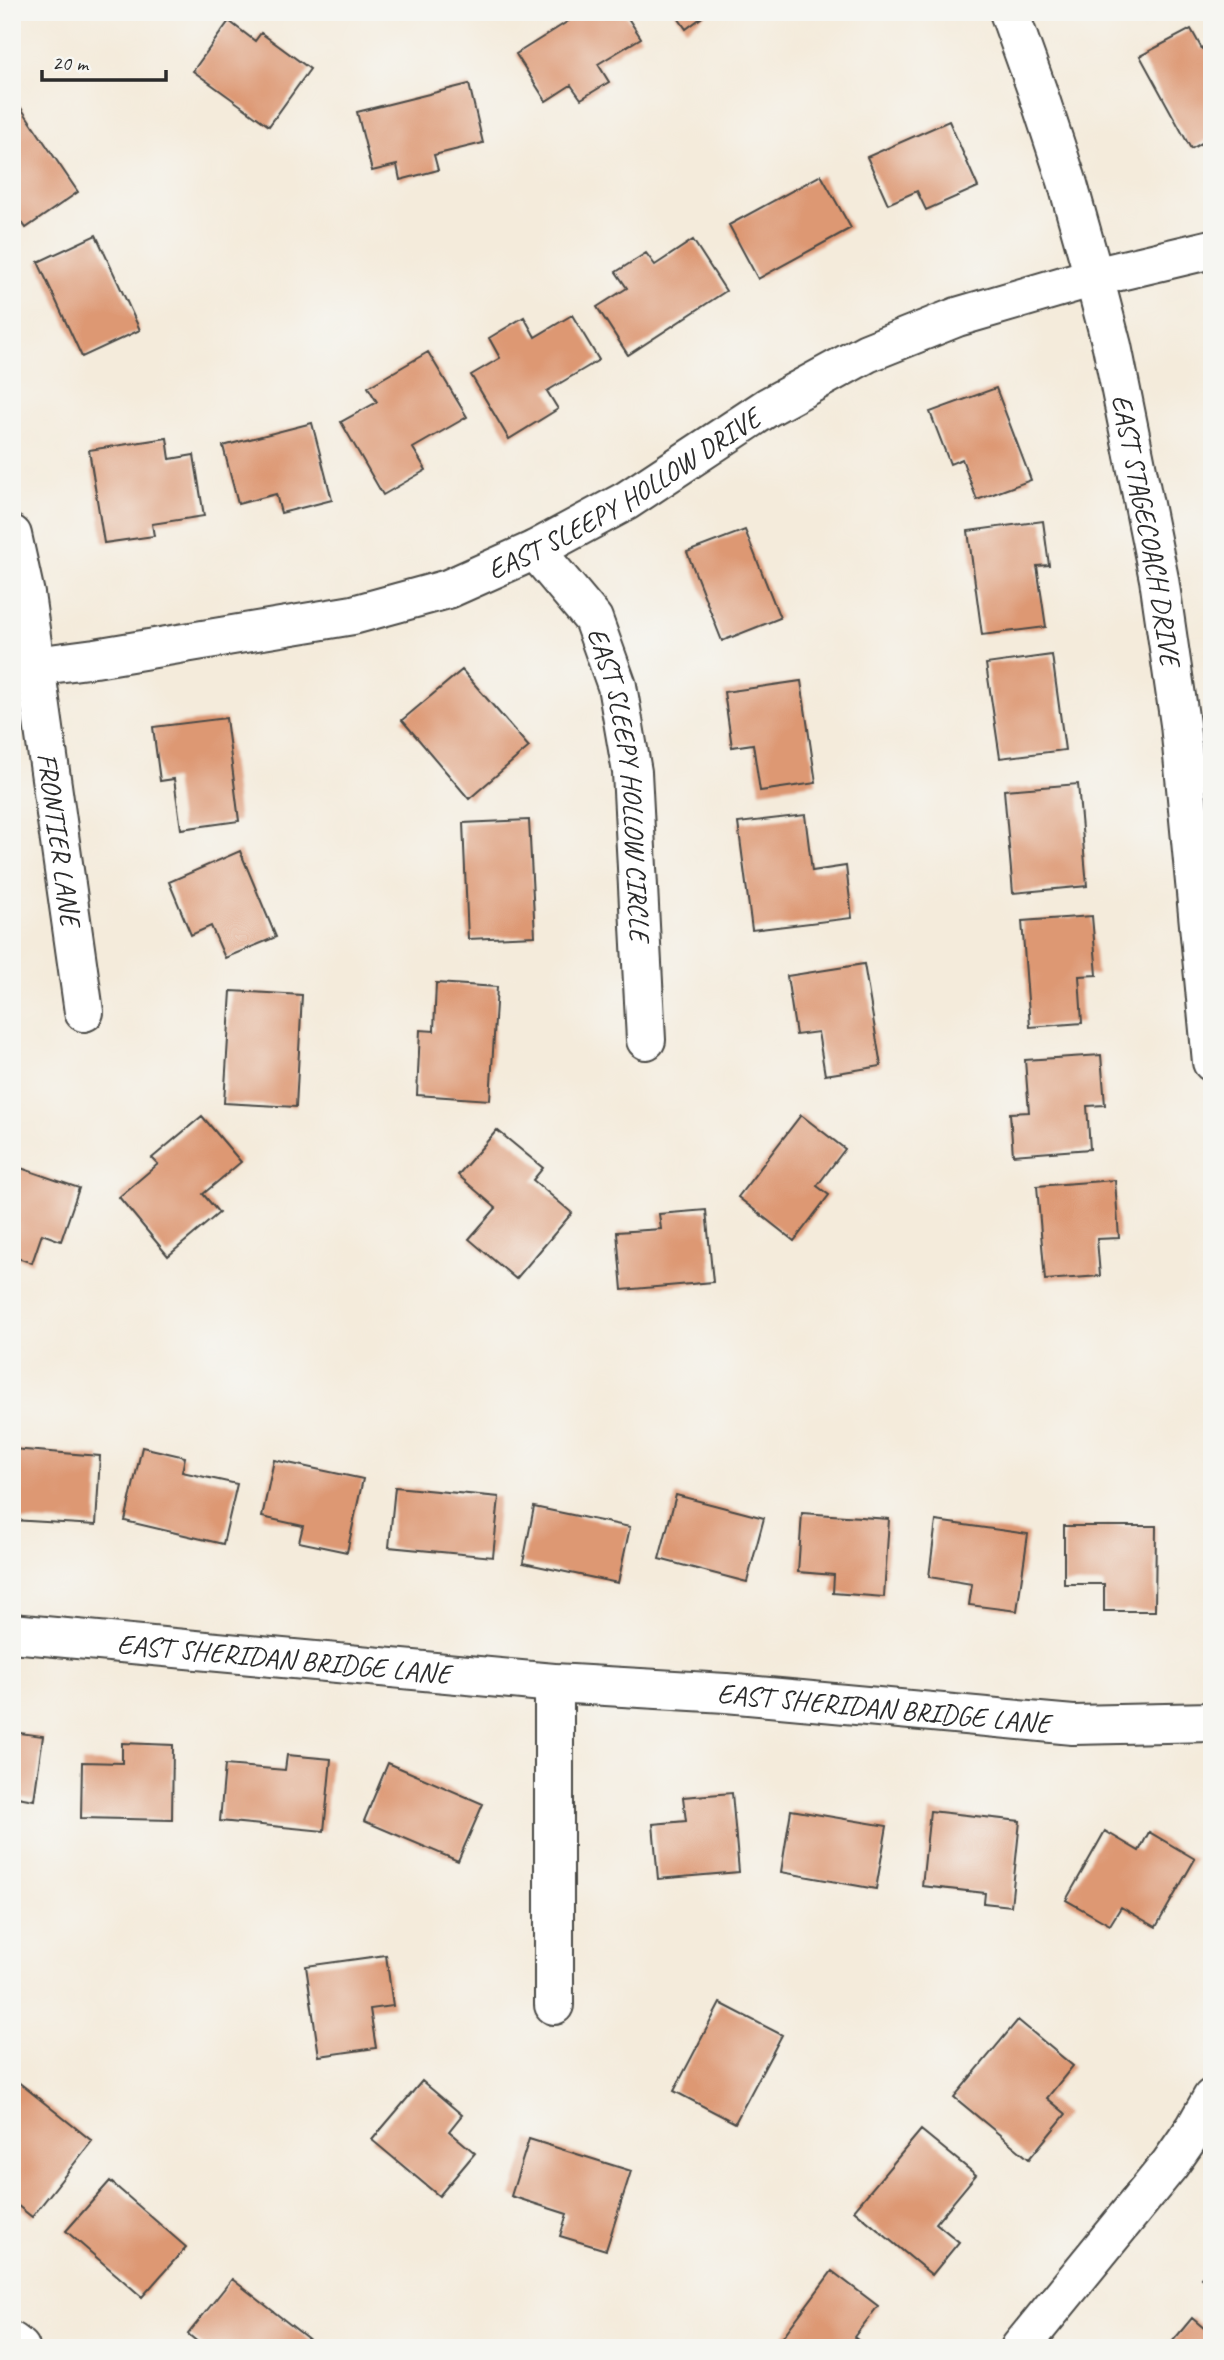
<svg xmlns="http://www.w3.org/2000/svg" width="1224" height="2360" viewBox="0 0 1224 2360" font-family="Caveat,sans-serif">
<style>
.building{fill:#dd9873}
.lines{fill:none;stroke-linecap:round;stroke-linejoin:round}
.street-casing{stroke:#494845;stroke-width:42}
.street{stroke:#fff;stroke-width:38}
.labels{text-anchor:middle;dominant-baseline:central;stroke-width:6;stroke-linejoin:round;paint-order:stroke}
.street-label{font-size:28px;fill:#2b2b2b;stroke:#f6f6f2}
</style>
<rect width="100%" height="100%" fill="#f6f6f2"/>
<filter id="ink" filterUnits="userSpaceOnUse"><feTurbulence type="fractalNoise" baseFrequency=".0143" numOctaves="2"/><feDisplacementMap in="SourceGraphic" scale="14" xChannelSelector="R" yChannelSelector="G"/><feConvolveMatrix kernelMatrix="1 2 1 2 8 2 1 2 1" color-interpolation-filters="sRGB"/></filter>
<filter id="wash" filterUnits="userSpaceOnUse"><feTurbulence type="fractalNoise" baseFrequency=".00686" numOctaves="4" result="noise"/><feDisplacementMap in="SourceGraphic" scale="28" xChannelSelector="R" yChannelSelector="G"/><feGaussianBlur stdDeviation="1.57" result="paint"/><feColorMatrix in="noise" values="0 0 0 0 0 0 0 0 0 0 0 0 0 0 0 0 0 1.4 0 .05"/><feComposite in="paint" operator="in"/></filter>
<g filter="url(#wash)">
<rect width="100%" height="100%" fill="#f4ebdb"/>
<g id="blocks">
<path class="building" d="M583,12H624L641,38L598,64L609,82L581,99L571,85L546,101L516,54Z
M674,12H709L686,29Z
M229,21L255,41L261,33L310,69L269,126L193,71Z
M1191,29L1202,49L1212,44V137L1191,149L1140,56Z
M469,84L483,143L434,155L438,170L400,180L397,165L372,171L357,112Z
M19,105L78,192L26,228L12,208V110Z
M949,121L978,187L926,210L917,191L888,204L867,157Z
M821,175L851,228L758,279L729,225Z
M96,235L140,330L82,357L38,262Z
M693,240L726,291L628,355L597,307L627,288L616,272L646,253L655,265Z
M572,315L599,360L547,391L558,409L509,439L471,375L500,358L489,338L524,317L535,337Z
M428,352L467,417L413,448L426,470L383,495L341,422L377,402L368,387Z
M996,388L1031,480L977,500L962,459L950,464L930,412Z
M312,423L332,500L281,513L276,494L238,504L223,446Z
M167,438L170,459L194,455L204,516L152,524L154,536L104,543L89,450Z
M1043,521L1049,565L1037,566L1046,627L982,635L968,531Z
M745,530L780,618L722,641L687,552Z
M1052,655L1065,750L1000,758L986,664Z
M462,670L529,747L469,799L402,720Z
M801,681L816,783L760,791L753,744L732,747L724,692Z
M226,718L239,821L181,829L174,779L160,781L153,727Z
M1078,784L1087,886L1013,893L1004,790Z
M805,815L812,871L846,866L852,918L752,930L738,823Z
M529,820L535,936L468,939L463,823Z
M240,851L276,937L225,958L211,926L191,935L169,882Z
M1092,916L1097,975L1079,976L1082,1023L1030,1027L1022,921Z
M864,964L881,1066L825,1075L818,1032L796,1035L787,976Z
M436,983L497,987L490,1100L417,1095L420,1030L434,1031Z
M231,991L302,995L296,1107L224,1103Z
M1101,1055L1105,1105L1087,1106L1090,1149L1013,1155L1010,1113L1029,1112L1025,1060Z
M801,1115L845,1149L817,1186L829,1195L794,1241L738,1197Z
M202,1116L241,1162L203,1194L219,1213L168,1256L119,1197L158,1164L152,1158Z
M497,1130L543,1168L533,1180L572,1213L516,1279L469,1239L496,1208L458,1175Z
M12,1165L79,1188L61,1241L42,1234L32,1263L12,1256Z
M1115,1180L1119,1238L1097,1239L1100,1276L1045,1280L1037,1186Z
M706,1210L713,1282L622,1290L617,1232L661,1229L659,1214Z
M142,1447L185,1457L182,1472L237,1484L223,1544L125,1521Z
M12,1449L100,1456L96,1525L12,1520Z
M274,1460L363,1479L347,1552L299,1542L303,1526L262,1517Z
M395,1487L499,1497L493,1557L389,1547Z
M676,1495L764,1518L747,1582L659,1559Z
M534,1507L630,1527L618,1583L523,1563Z
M802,1513L889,1519L884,1597L833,1593L834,1575L798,1572Z
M936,1521L1028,1534L1017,1611L969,1605L972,1584L929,1577Z
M1064,1526H1156L1155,1611H1104V1584H1064Z
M12,1732L43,1736L34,1800L12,1796Z
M122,1743L173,1745L172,1820L81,1818L82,1762L122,1763Z
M287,1755L331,1759L324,1831L220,1821L225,1765L285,1770Z
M388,1763L483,1804L458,1861L364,1821Z
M732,1793L739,1872L658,1879L653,1824L686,1821L683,1797Z
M791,1810L887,1826L876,1889L781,1872Z
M930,1811L1020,1821L1011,1906L984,1903L985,1893L922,1886Z
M1105,1831L1139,1851L1149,1832L1195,1859L1156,1927L1121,1907L1110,1925L1066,1900Z
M386,1955L393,2006L370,2009L376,2048L319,2056L306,1966Z
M720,2003L782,2035L735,2123L674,2091Z
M1018,2020L1073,2066L1047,2098L1066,2114L1029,2159L954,2097Z
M12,2077L92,2141L32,2217L12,2201Z
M422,2081L462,2115L449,2131L475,2153L439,2196L372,2140Z
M921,2130L976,2175L936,2223L959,2242L932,2275L854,2210Z
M529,2139L631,2171L606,2250L560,2236L567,2214L511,2196Z
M110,2181L186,2247L142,2297L66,2231Z
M1212,2266V2287L1201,2278Z
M832,2271L878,2306L854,2337L868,2348H786L779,2342Z
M232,2279L315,2344L313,2348H205L188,2334Z
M1192,2318L1212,2335V2348H1167Z"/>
</g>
</g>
<g filter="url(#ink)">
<use href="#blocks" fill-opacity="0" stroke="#494845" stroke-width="2"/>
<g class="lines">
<g class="street-casing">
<g id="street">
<path id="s1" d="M1009,12L1037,90L1067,181L1094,277L1112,346L1159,579L1180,724L1212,1062"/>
<path id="s2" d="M12,535L25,594L84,1012"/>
<path id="s3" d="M535,550L593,619L617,686L632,772L646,1040"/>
<path id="s4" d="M12,669L95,658L353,615L448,589L535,550L626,501L768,407L867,353L957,317L1094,277L1212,249"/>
<path id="s5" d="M12,1633L554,1683L726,1693L1073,1725L1212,1722"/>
<path d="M554,2005V1683"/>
<path d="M12,2342L20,2348"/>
<path d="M1020,2348L1170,2164L1195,2128L1212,2098"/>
</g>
</g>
<use href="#street" class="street"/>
</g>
</g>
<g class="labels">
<g class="street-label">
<text stroke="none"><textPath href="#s4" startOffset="644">EAST SLEEPY HOLLOW DRIVE</textPath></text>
<text stroke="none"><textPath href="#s1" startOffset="537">EAST STAGECOACH DRIVE</textPath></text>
<text stroke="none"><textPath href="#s3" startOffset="259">EAST SLEEPY HOLLOW CIRCLE</textPath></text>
<text stroke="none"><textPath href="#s2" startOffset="308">FRONTIER LANE</textPath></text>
<text stroke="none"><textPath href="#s5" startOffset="273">EAST SHERIDAN BRIDGE LANE</textPath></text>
<text stroke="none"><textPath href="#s5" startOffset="875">EAST SHERIDAN BRIDGE LANE</textPath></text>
</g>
</g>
<rect width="1224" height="2360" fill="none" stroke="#f6f6f2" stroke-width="42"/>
<path d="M42 70v10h124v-10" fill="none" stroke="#2b2b2b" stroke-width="3.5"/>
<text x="52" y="70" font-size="21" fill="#2b2b2b" stroke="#f6f6f2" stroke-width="5" paint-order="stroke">20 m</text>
</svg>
